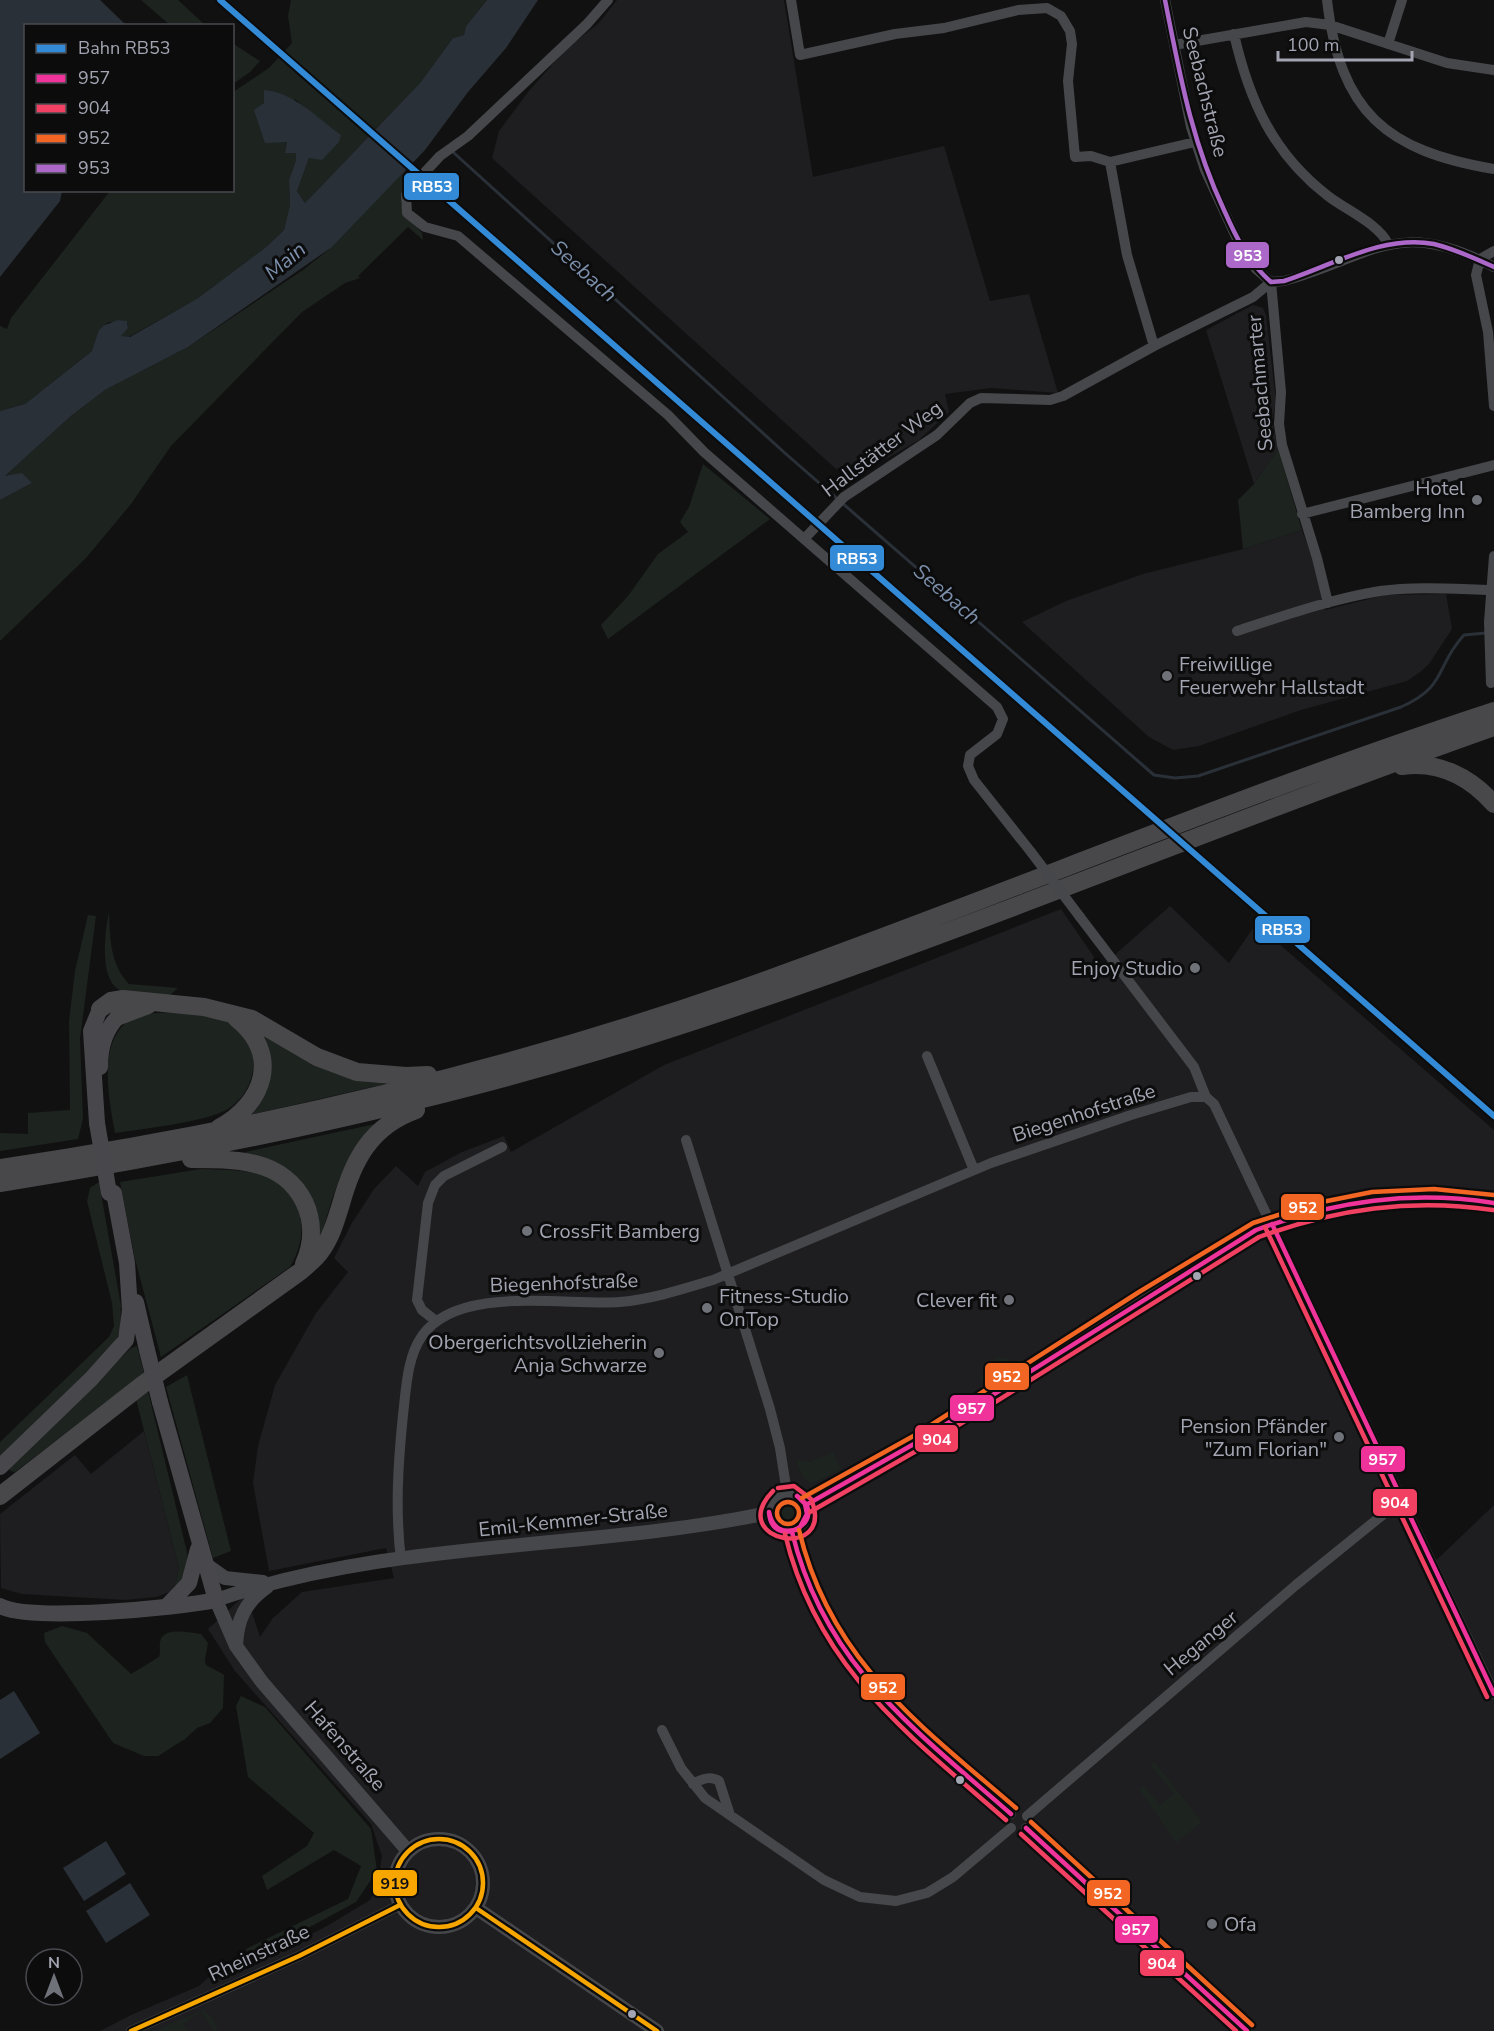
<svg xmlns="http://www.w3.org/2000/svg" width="1494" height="2031" viewBox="0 0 1494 2031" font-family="'Nunito Sans',sans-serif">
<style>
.built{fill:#1e1e20}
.green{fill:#1d231f}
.water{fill:#2a3037}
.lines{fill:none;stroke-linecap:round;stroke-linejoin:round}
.stream{stroke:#2a3037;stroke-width:3}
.minor{stroke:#46474a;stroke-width:10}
.tertiary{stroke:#46474a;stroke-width:14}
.primary{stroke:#48484c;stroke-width:16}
.motorway{stroke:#48484b;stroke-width:18}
.minor-bridge{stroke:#46474a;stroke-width:10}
.primary-bridge{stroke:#48484c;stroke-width:16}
.bus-1-casing{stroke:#0c0c0d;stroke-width:9}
.bus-2-casing{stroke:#0c0c0d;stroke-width:9}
.bus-3-casing{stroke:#0c0c0d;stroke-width:9}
.bus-4-casing{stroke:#0c0c0d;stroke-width:9}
.bus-5-casing{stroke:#0c0c0d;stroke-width:9}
.bus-1{stroke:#ef339a;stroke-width:4.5}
.bus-2{stroke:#f24062;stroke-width:4.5}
.bus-3{stroke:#f26522;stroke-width:4.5}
.bus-4{stroke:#ac68c9;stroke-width:4.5}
.bus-5{stroke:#f7a600;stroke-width:4.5}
.rail-1-casing{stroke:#0c0c0d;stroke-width:10}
.rail-1{stroke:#338bd7;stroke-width:6}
.bus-dot{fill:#a3a6b2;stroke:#0c0c0d;stroke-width:2}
.poi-dot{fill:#70727a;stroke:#0c0c0d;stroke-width:2}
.labels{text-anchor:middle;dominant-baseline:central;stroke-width:6;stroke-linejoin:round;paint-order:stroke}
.street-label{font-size:20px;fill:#a3a6b2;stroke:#0c0c0d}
.poi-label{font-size:20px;fill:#a3a6b2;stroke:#0c0c0d;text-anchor:end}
.water-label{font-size:21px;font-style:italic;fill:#7c8fab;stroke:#0c0c0d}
.line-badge{stroke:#0c0c0d;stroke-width:2}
.badge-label{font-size:16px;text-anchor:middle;font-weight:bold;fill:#fff}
.pale-badge-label{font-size:16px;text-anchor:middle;font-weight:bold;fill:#111}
</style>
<rect width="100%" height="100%" fill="#111112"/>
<path class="built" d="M617,0H784L813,177L944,146L990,301L1029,294L1058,393L991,388L945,394L949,412L919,440L888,458L836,469L492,158L499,131L528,92L568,47L598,24Z
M1253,305L1263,308L1266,315L1276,402L1272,421L1278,449L1254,484L1206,330Z
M1302,530L1315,565L1325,610L1385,595L1446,594L1452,629L1429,664L1419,673L1407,681L1301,710L1199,746L1173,750L1149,737L1022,622L1066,601L1143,574L1243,549Z
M1170,906L1229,963L1256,924L1494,1130V1196L1461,1190H1379L1333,1195L1254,1219L1274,1255L1424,1572L1494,1505V2031H100L131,2015L199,1986L216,1971L228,1973L254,1963L327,1926L370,1900L378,1883L382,1856L371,1824L235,1671L208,1629L246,1594L260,1637L273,1618L302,1592L394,1578L386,1548L269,1571L253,1483L258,1446L275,1385L316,1313L348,1272L334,1258L352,1223L374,1189L396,1166L418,1186L425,1172L462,1152L504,1136L511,1152L664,1065L1061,909L1101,967Z
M144,1431L179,1568L175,1585L170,1592L156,1597L126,1600L22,1594L1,1588L0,1514L75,1455L91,1474Z"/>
<path class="green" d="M141,0H178L205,25H170Z
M291,0H487L466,26L464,35L453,38L420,83L305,203L297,191L309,158L314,116L295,99L285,153H296V160L289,180L290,205L284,230L266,247L198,298L127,338H122L121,334L128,328V323L109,322L105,325L92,351L25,404L0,411V326L7,329L11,318L110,191L232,190L233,92L269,68L292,43L288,16Z
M232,43L260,61L250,72L233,84Z
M404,171L410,178L403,189L401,205L422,233L423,240L408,227L358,276L360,278L345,283L302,312L171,446L131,504L86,558L0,641V500L32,483L4,477L71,416L105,390L188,347L303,270L332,247Z
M1278,449L1302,530L1243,549L1238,500L1254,484Z
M703,464L770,519L608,639L601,625L628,596L658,554L688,532L680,522L689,507Z
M109,912C110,938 110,964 129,984L178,988L170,995C154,995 137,996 122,991C98,982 105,932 109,912Z
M88,915L96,916L80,1039L83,1119L78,1139L0,1151V1133L28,1134V1113L70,1110L69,1021L75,971Z
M178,1012C197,1014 221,1013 236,1026C263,1049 257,1091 228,1109C206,1122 142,1129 115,1133C109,1100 95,1034 136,1017C148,1012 166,1013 178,1012Z
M256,1031L394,1082L245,1116L251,1108Z
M375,1124C339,1162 335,1193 319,1242C320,1206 307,1175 271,1162C263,1159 251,1159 245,1152Z
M201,1169C221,1170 243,1169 262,1175C304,1190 311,1233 290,1267L161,1357L135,1259L120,1182Z
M99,1182L121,1306L120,1331L113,1347L0,1458V1442L109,1337L114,1326L112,1303L87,1201L90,1188Z
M137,1346L144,1373L15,1472L10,1471L9,1467L131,1348Z
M998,1357L1008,1359L1013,1368L985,1386L979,1376L998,1365L994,1359Z
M187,1375L231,1551L213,1558L166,1387Z
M148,1391L187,1552L188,1564L179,1588L175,1585L179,1568L136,1399Z
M833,1452L841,1469C816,1481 806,1495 796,1460L809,1462Z
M775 1512a13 13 0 1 1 26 0a13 13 0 1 1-26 0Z
M62,1626L87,1633L131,1674L159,1657C161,1651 159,1648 160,1642C163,1626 191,1633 201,1634L208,1643C203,1672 202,1661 224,1675L223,1708L210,1723L197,1728L185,1739L158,1756H144L113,1743L45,1642L44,1633Z
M241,1696L265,1707L371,1829L377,1871L356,1902L251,1959L246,1949L348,1899L361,1866L334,1850L267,1890L262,1876L307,1846L314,1833L248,1777L236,1706Z
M1155,1762L1202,1822L1176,1843L1139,1789L1144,1785L1160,1805L1174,1794L1150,1765Z
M203,2010L213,2018L218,2031H214L201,2012L183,2024L188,2031H154Z"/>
<path class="water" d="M0,0H100L126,25L26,26V190L62,191L60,201L0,277Z
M487,0H538L506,48L468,92L425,150L332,247L188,347L105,390L71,416L5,476L22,473L32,483L0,500V411L25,404L92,351L99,330L105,325L118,320L127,321L128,328L121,336L130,337L198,298L266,247L284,230L290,205L289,180L296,160V153H285L287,142L265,143L254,110L264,103V90C294,92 317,118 341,135L339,142L322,160L309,158L297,191L305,203L420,83L453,38L464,35L466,26Z
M14,1691L40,1733L0,1759V1700Z
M106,1841L126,1874L84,1901L63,1868Z
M130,1883L150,1915L106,1943L86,1911Z"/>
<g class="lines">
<path class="stream" d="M454,153L786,454L1154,775L1175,778L1198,776L1401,707C1448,686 1435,666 1464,635L1486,633"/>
<path class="minor" d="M608,0L587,24L468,136L440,156L414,184L406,195L407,213L425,227L458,236L668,415L704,452L997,707L1003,719L997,734L970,755L968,766L974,780L1031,852
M791,0L800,55L895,34L944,28L1018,10L1047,8L1061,16L1070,31L1072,44L1068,81L1075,157L1091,156L1110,162L1195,142
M1165,0L1191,127L1205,170L1237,239L1256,269L1271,282L1284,281C1374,256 1397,216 1494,267
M1327,0C1340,112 1386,151 1494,169
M1234,34C1249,100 1273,154 1328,196C1346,210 1379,224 1388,244
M1388,44L1402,0
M1174,45L1306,22L1330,25L1447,63L1494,70
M1110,162L1127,255L1154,346
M1480,259L1476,275L1488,332L1494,406
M1480,259L1494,251
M1271,282L1281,392L1279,424L1282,445L1317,558L1328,603
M1302,514L1494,465
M805,538L844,497L937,435L970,403L981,398L1050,400L1063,396L1154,346L1253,297L1271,282
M1237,631C1283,616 1331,599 1380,591C1416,586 1454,589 1491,590
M1491,683L1489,622L1494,556
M1080,917L1194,1067L1206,1097L1214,1104L1494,1694
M927,1056L974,1170
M686,1140L770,1409L780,1448L787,1493
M436,1321L422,1310L417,1300L428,1203L435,1185L444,1176L502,1147
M792,1532C799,1563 809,1594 825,1622C868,1699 946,1756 1011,1814
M401,1560C395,1510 398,1464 403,1415C406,1390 407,1357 422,1336C458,1284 565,1306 620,1302C653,1299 683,1289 713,1280L991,1163L1131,1115L1191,1097H1206
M662,1730L681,1768L705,1798L824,1880L860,1897L896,1901L927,1893L953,1877L1011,1828
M693,1784C701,1779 710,1775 719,1781L730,1815
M1027,1816L1296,1585L1401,1500
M1026,1828L1247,2031
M131,2031L299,1956L400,1905"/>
<path class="tertiary" d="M768 1513a20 20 0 1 1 40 0a20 20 0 1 1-40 0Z
M806,1505C963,1424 1103,1317 1256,1230C1331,1200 1414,1187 1494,1203
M204,1563L225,1578L263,1582
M236,1646C237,1620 245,1602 267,1587
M395 1883a44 44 0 1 1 88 0a44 44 0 1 1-88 0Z
M408,1851L262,1682L236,1646L216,1600C393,1539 586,1551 768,1513
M476,1908L657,2031"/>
<path class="primary" d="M100,1067C100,1049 105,1029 119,1016
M97,1123L91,1031L100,1009
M136,1302L147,1350
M0,1467L91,1379L126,1340L130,1310L127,1263L114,1193
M0,1606C30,1622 178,1608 216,1600L160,1402
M166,1607L189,1583L198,1549"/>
<path class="motorway" d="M1402,766C1439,761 1470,777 1494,804
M100,1009L111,1001L123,999L204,1007L252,1019L317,1057L357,1072L406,1076L428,1075
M119,1016L148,1005
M219,1128C265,1103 281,1054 236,1018
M191,1159C212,1159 235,1159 255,1164C302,1175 323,1221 304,1264
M0,1168C252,1131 500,1073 741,989C993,900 1240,794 1494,711
M0,1183C203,1151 402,1110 599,1051C903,959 1195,832 1494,727
M0,1496L142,1385L301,1271C307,1265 316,1259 321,1251C331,1238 336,1220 341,1204C353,1160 371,1126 416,1110"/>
<path class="minor-bridge" d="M1031,852L1080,917"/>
<path class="primary-bridge" d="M97,1123L109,1193
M147,1350L160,1402"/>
<g class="bus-1-casing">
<path id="bus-1" d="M1272,1224L1494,1694
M806,1505L921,1440L1256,1230C1335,1201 1411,1190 1494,1203
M769,1512C772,1529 783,1534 799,1529L807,1514L805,1504L797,1496
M769,1512C772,1554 833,1519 797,1496
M792,1532C824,1664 914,1729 1011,1814
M1026,1828L1247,2031"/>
</g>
<g class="bus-2-casing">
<path id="bus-2" d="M1265,1227L1487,1697
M773,1491C724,1542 837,1562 811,1499L794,1486L778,1488
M810,1512L925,1446L1259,1237C1336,1209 1411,1198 1493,1210
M785,1534C817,1668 908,1734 1006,1820
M1021,1834L1236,2031"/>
</g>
<g class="bus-3-casing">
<path id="bus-3" d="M802,1498L917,1434L1139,1292L1253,1223L1312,1204L1372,1192L1434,1189L1494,1195
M777 1513a11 11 0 1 1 22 0a11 11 0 1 1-22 0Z
M799,1530C830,1661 920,1725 1016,1808
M1031,1822L1252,2025"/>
</g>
<g class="bus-4-casing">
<path id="bus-4" d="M1165,0C1180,75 1191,140 1224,210C1236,237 1248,262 1271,282L1284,281C1331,266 1383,234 1434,244C1455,249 1474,258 1494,267"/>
</g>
<g class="bus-5-casing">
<path id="bus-5" d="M395 1883a44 44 0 1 1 88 0a44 44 0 1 1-88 0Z
M476,1908L657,2031
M131,2031L299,1956L400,1905"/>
</g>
<use href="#bus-1" class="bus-1"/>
<use href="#bus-2" class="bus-2"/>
<use href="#bus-3" class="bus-3"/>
<use href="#bus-4" class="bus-4"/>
<use href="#bus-5" class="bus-5"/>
<g class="rail-1-casing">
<path id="rail-1" d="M220,0C643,374 1071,742 1494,1116"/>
</g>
<use href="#rail-1" class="rail-1"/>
</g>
<g class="bus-dot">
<circle cx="1339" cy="260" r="5"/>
<circle cx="1197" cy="1276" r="5"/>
<circle cx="960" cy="1780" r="5"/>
<circle cx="632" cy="2014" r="5"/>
</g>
<g class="poi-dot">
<circle cx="1477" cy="500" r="6"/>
<circle cx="1167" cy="676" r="6"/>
<circle cx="1195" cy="968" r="6"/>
<circle cx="527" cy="1231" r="6"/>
<circle cx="1009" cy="1300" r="6"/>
<circle cx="707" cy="1308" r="6"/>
<circle cx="659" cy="1353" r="6"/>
<circle cx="1339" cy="1437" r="6"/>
<circle cx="1212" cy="1924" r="6"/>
</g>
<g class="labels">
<g class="street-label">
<text transform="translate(1205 92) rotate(76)">Seebachstraße</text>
<text transform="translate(1260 383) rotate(-95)">Seebachmarter</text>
<text transform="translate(882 449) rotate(-37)">Hallstätter Weg</text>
<text transform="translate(1084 1113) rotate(-18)">Biegenhofstraße</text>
<text transform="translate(564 1283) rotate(-2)">Biegenhofstraße</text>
<text transform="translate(573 1520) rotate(-6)">Emil-Kemmer-Straße</text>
<text transform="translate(1201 1643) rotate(-40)">Heganger</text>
<text transform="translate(345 1746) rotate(49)">Hafenstraße</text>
<text transform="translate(259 1953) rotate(-25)">Rheinstraße</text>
</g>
<g class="poi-label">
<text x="1465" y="488">Hotel<tspan x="1465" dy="23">Bamberg Inn</tspan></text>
<text x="1179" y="664" text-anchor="start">Freiwillige<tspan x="1179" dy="23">Feuerwehr Hallstadt</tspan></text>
<text x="1183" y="968">Enjoy Studio</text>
<text x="539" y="1231" text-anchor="start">CrossFit Bamberg</text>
<text x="719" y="1296" text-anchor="start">Fitness-Studio<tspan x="719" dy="23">OnTop</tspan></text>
<text x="997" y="1300">Clever fit</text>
<text x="647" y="1342">Obergerichtsvollzieherin<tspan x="647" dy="23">Anja Schwarze</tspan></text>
<text x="1327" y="1426">Pension Pfänder<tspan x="1327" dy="23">"Zum Florian"</tspan></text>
<text x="1224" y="1924" text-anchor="start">Ofa</text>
</g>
<g class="water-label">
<text transform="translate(285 261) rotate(-40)">Main</text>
<text transform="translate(584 271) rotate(42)">Seebach</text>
<text transform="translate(947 594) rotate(41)">Seebach</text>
</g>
</g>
<g class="line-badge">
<rect x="403" y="172" width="57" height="29" rx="6" fill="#338bd7"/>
<rect x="1225" y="241" width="45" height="28" rx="6" fill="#ac68c9"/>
<rect x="829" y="544" width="56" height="28" rx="6" fill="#338bd7"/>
<rect x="1254" y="915" width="57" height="29" rx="6" fill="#338bd7"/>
<rect x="1280" y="1193" width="45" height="28" rx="6" fill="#f26522"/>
<rect x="984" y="1362" width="46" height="29" rx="6" fill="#f26522"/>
<rect x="949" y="1394" width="46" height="28" rx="6" fill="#ef339a"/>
<rect x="914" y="1424" width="45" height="29" rx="6" fill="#f24062"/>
<rect x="1360" y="1445" width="46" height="28" rx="6" fill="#ef339a"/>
<rect x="1372" y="1488" width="46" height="29" rx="6" fill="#f24062"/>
<rect x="860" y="1673" width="46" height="28" rx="6" fill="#f26522"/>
<rect x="372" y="1869" width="46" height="28" rx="6" fill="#f7a600"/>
<rect x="1086" y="1879" width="45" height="28" rx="6" fill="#f26522"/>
<rect x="1114" y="1915" width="45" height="29" rx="6" fill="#ef339a"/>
<rect x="1139" y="1949" width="46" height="28" rx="6" fill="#f24062"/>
</g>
<g class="badge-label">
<text x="432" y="192">RB53</text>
<text x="1248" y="261">953</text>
<text x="857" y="564">RB53</text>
<text x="1282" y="935">RB53</text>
<text x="1303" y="1213">952</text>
<text x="1007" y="1382">952</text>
<text x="972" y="1414">957</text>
<text x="937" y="1445">904</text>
<text x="1383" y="1465">957</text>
<text x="1395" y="1508">904</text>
<text x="883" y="1693">952</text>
<text x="1108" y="1899">952</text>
<text x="1136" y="1935">957</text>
<text x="1162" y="1969">904</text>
</g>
<g class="pale-badge-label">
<text x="395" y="1889">919</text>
</g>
<rect x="24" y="24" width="210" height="168" fill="#0c0c0d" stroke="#484a4f" stroke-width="1.5"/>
<rect x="36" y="44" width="30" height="9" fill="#338bd7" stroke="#484a4f" stroke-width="1.5"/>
<text x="78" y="54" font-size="18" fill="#a3a6b2">Bahn RB53</text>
<rect x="36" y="74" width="30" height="9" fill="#ef339a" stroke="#484a4f" stroke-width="1.5"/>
<text x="78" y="84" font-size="18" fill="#a3a6b2">957</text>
<rect x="36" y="104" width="30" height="9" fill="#f24062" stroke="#484a4f" stroke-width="1.5"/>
<text x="78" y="114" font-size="18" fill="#a3a6b2">904</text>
<rect x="36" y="134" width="30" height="9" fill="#f26522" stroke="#484a4f" stroke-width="1.5"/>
<text x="78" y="144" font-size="18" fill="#a3a6b2">952</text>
<rect x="36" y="164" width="30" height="9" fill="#ac68c9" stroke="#484a4f" stroke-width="1.5"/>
<text x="78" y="174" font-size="18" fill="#a3a6b2">953</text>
<g transform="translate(54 1977)"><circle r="28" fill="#0c0c0d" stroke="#484a4f" stroke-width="1.5"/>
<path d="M0-4.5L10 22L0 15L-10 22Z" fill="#70727a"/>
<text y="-9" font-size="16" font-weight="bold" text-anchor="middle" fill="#a3a6b2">N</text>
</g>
<path d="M1278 51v9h134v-9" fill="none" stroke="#a3a6b2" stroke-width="3"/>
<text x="1287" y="51" font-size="18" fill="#a3a6b2" stroke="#0c0c0d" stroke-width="4.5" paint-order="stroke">100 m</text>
</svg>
